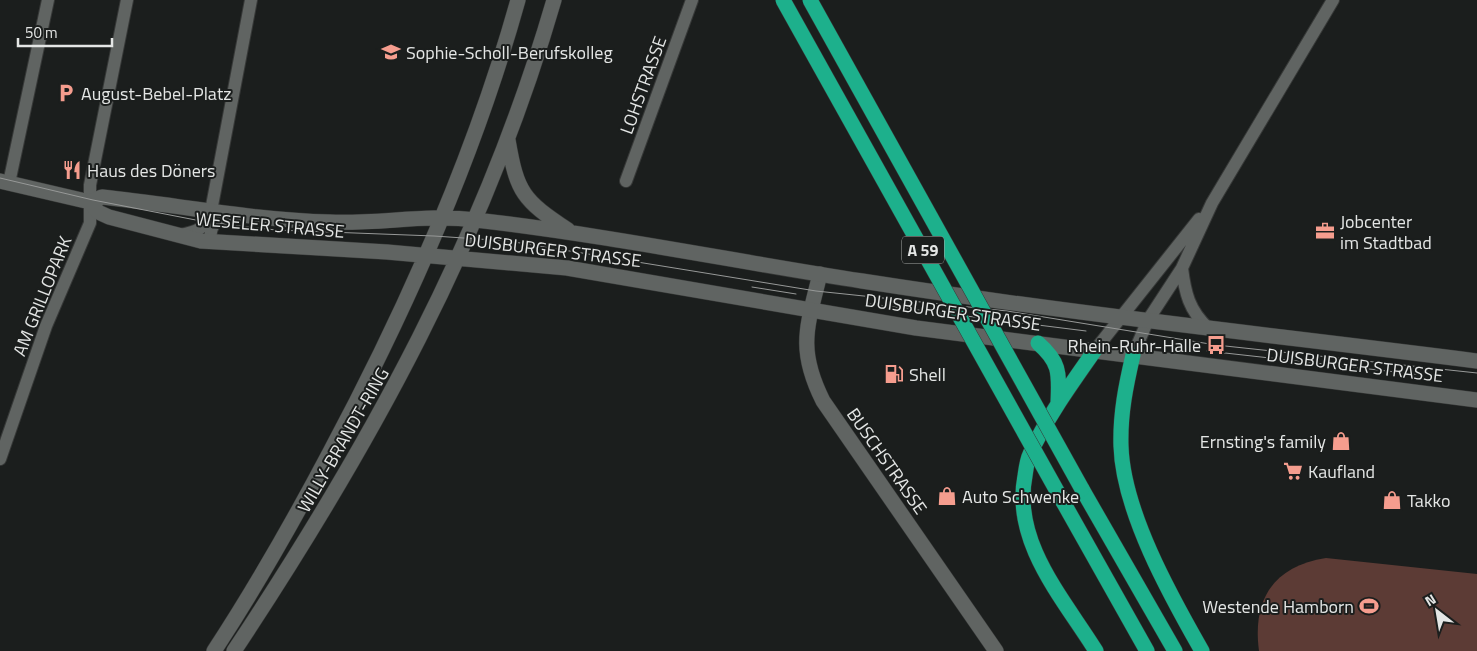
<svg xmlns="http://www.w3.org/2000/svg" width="1477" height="651" viewBox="0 0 1477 651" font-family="'Titillium Web',sans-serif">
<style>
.green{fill:#5c3b35}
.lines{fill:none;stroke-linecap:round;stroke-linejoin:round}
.minor-casing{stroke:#373938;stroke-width:14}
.tertiary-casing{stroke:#373938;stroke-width:16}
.secondary-casing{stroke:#373938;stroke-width:16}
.motorway-casing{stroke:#373938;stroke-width:16}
.minor{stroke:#606462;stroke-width:12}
.tertiary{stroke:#606462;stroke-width:15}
.secondary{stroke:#606462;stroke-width:15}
.motorway{stroke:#1db08c;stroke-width:15}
.tram{stroke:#979998;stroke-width:1}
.motorway-bridge-casing{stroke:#373938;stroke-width:16;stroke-linecap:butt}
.motorway-bridge{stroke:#1db08c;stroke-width:15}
.labels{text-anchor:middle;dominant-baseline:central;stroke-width:4;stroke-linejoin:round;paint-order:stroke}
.shield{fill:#1b1e1d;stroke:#a8aaa9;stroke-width:1}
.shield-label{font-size:16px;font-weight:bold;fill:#e4e6e5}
.poi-label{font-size:18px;fill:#e4e6e5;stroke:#1b1e1d;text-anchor:start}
.street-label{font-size:18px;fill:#e4e6e5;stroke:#1b1e1d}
</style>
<rect width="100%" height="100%" fill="#1b1e1d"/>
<path class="green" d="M1326,558L1477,574V651H1259C1252,599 1274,566 1326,558Z"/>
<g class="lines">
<g class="minor-casing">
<path id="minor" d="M626,181L692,0
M9,183L48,0
M180,235C199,231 203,230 211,211L251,0
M212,242C207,227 216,221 229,214
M1182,268C1185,293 1189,310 1208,328
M1095,350L1199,219
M1133,355L1148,320L1182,268L1212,203L1333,0
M0,459L46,326L90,223V185L127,0"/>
</g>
<g class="tertiary-casing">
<path id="tertiary" d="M820,274C807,327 797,349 823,401L996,651"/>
</g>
<g class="secondary-casing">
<path id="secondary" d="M508,140C517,193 523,200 568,230
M0,181L90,202L102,197C178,205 253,220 330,222C381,224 425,214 476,220C606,235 733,261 862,281C1066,313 1272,335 1477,361
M90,202L98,212L109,217L201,241L387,252L567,268L916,328L1477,400
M214,651C256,587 294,520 330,452C407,308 474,158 518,0
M234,651C370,446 485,238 554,0"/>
</g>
<g class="motorway-casing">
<path id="motorway" d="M1038,343C1061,363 1059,374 1058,403
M1095,350C1072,383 1047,417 1030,454C1027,460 1026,469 1025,476C1012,542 1063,598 1096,651
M1133,355C1126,385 1120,414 1121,446C1123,511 1170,595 1202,651
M1082,489L1175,651
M1062,500L1147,651"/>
</g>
<use href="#minor" class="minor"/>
<use href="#tertiary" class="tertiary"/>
<use href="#secondary" class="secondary"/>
<use href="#motorway" class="motorway"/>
<path class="tram" d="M0,178L93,200L206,222L276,230L434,236L508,241L816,291L1007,311L1216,345L1477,373
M752,287L796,294
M870,304L1086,331
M1207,351L1423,375"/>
<g class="motorway-bridge-casing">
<path id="motorway-bridge" d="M783,0L1062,500
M810,0L1082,489"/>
</g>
<use href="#motorway-bridge" class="motorway-bridge"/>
</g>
<defs>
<g id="school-bare" transform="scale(1.5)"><path d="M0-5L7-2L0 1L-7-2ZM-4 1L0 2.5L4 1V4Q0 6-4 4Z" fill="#f59d8e" stroke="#1b1e1d" stroke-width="2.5" paint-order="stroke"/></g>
<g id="parking-bare" transform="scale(1.5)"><path d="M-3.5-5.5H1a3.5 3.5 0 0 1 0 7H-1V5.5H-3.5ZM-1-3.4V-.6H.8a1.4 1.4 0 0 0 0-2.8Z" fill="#f59d8e" stroke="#1b1e1d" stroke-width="2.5" paint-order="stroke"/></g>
<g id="restaurant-bare" transform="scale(1.5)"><path d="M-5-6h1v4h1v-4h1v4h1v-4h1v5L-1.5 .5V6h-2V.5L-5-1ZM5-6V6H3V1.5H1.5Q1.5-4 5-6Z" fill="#f59d8e" stroke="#1b1e1d" stroke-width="2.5" paint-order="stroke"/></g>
<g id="office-bare" transform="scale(1.5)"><path d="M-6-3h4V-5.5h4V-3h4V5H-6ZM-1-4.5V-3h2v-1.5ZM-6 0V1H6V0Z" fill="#f59d8e" stroke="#1b1e1d" stroke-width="2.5" paint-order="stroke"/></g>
<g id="bus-bare" transform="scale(1.5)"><path d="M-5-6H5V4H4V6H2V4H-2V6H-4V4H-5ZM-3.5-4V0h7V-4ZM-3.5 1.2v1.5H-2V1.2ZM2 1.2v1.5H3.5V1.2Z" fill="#f59d8e" stroke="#1b1e1d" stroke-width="2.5" paint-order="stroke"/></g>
<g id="fuel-bare" transform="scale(1.5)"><path d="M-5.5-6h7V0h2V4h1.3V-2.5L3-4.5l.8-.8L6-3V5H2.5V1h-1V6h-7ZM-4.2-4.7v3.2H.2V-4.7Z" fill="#f59d8e" stroke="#1b1e1d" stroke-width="2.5" paint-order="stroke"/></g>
<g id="shop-bare" transform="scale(1.5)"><path d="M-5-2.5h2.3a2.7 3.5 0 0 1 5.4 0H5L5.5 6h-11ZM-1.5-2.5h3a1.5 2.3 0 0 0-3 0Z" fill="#f59d8e" stroke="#1b1e1d" stroke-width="2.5" paint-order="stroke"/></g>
<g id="supermarket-bare" transform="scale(1.5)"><path d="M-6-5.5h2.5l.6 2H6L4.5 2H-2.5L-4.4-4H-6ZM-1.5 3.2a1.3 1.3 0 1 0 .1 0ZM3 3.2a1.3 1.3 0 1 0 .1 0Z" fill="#f59d8e" stroke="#1b1e1d" stroke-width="2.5" paint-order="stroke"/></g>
<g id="stadium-bare" transform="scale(1.5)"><path d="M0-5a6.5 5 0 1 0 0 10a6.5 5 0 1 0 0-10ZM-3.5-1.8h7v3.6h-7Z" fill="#f59d8e" stroke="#1b1e1d" stroke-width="2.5" paint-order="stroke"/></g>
</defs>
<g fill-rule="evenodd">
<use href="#school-bare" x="391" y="52"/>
<use href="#parking-bare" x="66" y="93"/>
<use href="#restaurant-bare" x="72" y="170"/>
<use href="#office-bare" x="1325" y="231"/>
<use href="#bus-bare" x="1216" y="345"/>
<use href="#fuel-bare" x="894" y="374"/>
<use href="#shop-bare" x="1341" y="441"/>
<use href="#supermarket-bare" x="1293" y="471"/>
<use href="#shop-bare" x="947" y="496"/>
<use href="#shop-bare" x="1392" y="500"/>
<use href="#stadium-bare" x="1369" y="606"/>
</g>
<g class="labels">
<rect class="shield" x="902" y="236.5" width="42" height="27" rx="4"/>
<g class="shield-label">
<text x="923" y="250">A 59</text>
</g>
<g class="poi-label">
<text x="406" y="52">Sophie-Scholl-Berufskolleg</text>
<text x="81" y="93">August-Bebel-Platz</text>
<text x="87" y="170">Haus des Döners</text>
<text x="1340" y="221">Jobcenter<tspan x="1340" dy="21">im Stadtbad</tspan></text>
<text x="1201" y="345" text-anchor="end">Rhein-Ruhr-Halle</text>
<text x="909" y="374">Shell</text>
<text x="1326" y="441" text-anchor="end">Ernsting's family</text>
<text x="1308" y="471">Kaufland</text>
<text x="962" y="496">Auto Schwenke</text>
<text x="1407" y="500">Takko</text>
<text x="1354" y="606" text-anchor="end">Westende Hamborn</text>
</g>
<g class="street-label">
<text transform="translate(643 85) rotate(-70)">LOHSTRASSE</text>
<text transform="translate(270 225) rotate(5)">WESELER STRASSE</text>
<text transform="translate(553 250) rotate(7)">DUISBURGER STRASSE</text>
<text transform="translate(42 296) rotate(-68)">AM GRILLOPARK</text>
<text transform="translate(953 312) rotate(8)">DUISBURGER STRASSE</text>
<text transform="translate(1355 365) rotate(7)">DUISBURGER STRASSE</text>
<text transform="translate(343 440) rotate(-60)">WILLY-BRANDT-RING</text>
<text transform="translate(887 461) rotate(55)">BUSCHSTRASSE</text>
</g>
</g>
<g transform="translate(1437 611) rotate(329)" stroke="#1b1e1d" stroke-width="4" paint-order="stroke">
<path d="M0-4L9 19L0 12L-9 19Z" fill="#e4e6e5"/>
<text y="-8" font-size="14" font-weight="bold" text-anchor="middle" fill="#e4e6e5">N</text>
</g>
<path d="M18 38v8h94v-8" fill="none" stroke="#e4e6e5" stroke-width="2.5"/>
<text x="25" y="38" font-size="15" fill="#e4e6e5" stroke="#1b1e1d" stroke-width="4" paint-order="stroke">50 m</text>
</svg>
